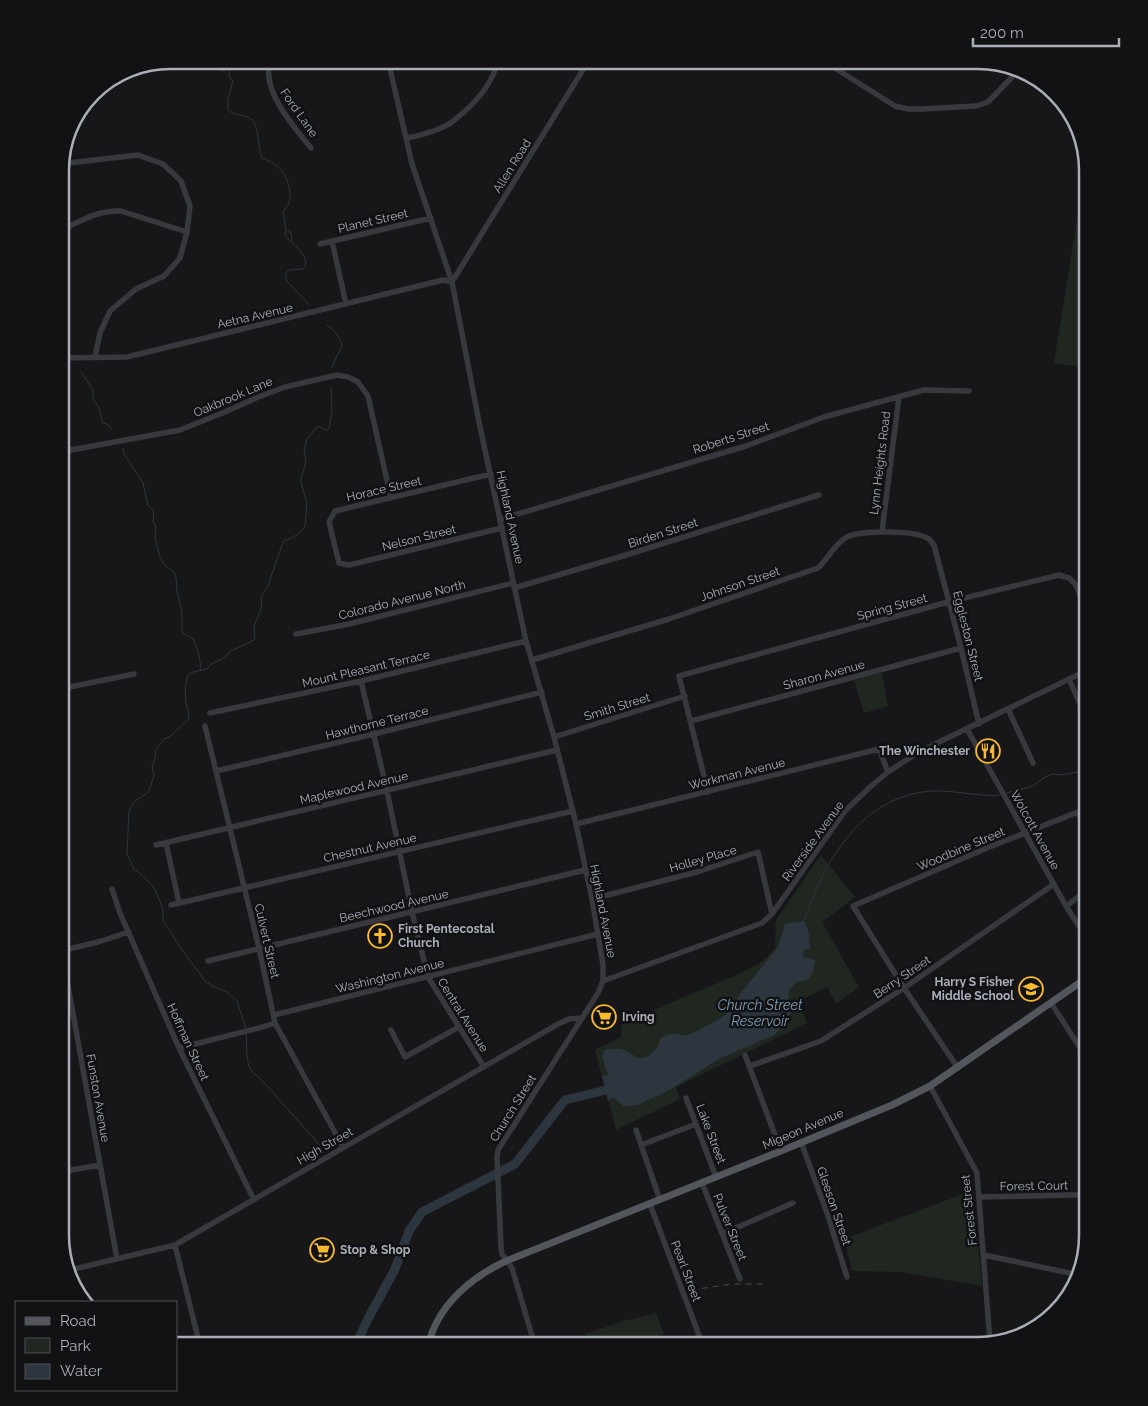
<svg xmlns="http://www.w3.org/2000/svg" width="1148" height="1406" viewBox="0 0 1148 1406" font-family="Raleway,sans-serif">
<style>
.green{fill:#1f2720}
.water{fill:#2d363e}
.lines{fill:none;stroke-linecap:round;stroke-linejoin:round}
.stream{stroke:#2d363e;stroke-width:1}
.river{stroke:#2d363e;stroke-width:9}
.minor{stroke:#38393e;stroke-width:5.5}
.major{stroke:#54565d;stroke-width:7}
.rail{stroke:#4b4d53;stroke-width:1;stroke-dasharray:6 5;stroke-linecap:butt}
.labels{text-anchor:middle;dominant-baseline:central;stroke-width:5;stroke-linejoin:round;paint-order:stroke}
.street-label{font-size:12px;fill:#a9aeb9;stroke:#121214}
.poi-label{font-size:12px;font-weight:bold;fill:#a9aeb9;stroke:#121214;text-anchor:start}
.water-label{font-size:14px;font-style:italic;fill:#7f9bb5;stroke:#121214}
.rim{fill:none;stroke:#a9aeb9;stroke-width:2.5}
</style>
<rect width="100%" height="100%" fill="#171719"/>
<path class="green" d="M1086,164L1088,170V368L1054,363Z
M882,673L888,706L864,713L854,680Z
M821,855L855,897L822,922L859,987L836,1004L827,987L799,1001L807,1023L676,1087L680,1099L616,1130L595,1050L621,1037V1025L681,998L730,978L759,964L775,949L776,920Z
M973,1190L982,1286L901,1272L852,1271L844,1239Z
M656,1313L664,1334L649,1340L651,1346H589L585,1334L620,1322Z"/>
<path class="water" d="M804,921L809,933L810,949H804L803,957L815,960L813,972L808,980C804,981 799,981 796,983C787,988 786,1000 793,1007V1009L779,1031L774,1035L719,1059L671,1089L638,1105L624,1106L614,1098L608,1100L602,1076L608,1075L602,1056L605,1050C612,1048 622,1048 628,1052C631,1053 635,1057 638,1058C649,1060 659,1048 660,1039C673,1030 675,1036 689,1035C702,1028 721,1020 731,1009C734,1005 736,1000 739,995L778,947L785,924Z"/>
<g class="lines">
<path class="stream" d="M196,60C204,68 205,65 214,68C219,70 221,71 226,70
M221,60L229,71L230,79L233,80L228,99V110C235,116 243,114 251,119C260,126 257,147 262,158C266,160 272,162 276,165C288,174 297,201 283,211L286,230L285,235C293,246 308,252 305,267L303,269L289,270L285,274L287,281L309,305
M287,230L291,233L292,241
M327,325C335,331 339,336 342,345L332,367
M81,372L93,390V399L99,408L100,414L103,423L107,424L112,430
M123,449L124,454L143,483L148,506L154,511L153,521L156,528L155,538L160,557L165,566L174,572L176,577L177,591L182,612V633C186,635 190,636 193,639C197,645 202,663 200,670
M1007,793L1033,786L1045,777L1052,774L1060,775L1078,772L1088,768
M804,921C810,906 815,890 823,875C845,832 880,794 932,791C955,790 977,797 1000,795
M246,1029L237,1001L227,992L212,986L204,980L178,944L163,920V909L155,889L144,877L134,869L127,854L129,811L134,802L147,793L150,788L154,776L152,767L155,758L156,750L164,739L169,737L188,720L189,714L186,703L185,688L188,675L193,672L207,669L211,664L222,659L231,651L254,640C256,635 254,633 254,628C256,618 264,608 261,597L268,586L283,542L299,534L305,526L307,503L301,483V478L306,462L304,450L307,439L317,427H321L325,430L329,429L332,412L331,387
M246,1033C248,1048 243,1070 259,1077L317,1142L324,1152"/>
<path class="river" d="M355,1346L369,1317L395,1269L409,1231L422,1212L515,1164L565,1100L606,1090"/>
<path class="minor" d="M271,60C259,88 294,127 311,148
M388,60L412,164L452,282L479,422L526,641L554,737L576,824L592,899L603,965V981L598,993L498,1150L497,1157L501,1247L502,1254L512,1268L535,1346
M822,60L895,106L908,109H922L976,106L988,102L1019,70
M407,138C422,135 439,131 452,122C456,119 460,115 464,112C480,98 493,82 498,60
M64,148L67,163
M60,164L138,155L163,164L181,181L190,206L187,232L180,258L164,276L136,289L110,311L100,333L95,357
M60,231C81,221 97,210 121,211L187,232
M332,241L346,304
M320,244L431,218
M452,282L589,60
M60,358L127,357L443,280L452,282
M60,452L180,430L225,412L256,398L285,387L337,375L348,377L358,382L368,396L391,498
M491,474L335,511L329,522L339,563L349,565L502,528
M501,519L746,446L824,417L868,405L924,390L969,391
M882,531L899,397
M514,588L626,555L819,495
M296,634L349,624L513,583
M532,660L669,619L818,568C829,558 834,544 847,537C861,530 917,530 929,539C931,541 932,543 934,545L961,648L979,724
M1069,679L1088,722
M361,681L387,791L412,912L428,977L484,1067
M60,689L134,674
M1008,709L1033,763
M210,713L361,681L526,641
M691,721L961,648
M205,726L259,948L275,1023L343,1147
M967,729L1066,906L1088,940
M554,737L685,696
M216,771L374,734L542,692
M708,792L679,676L948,602L1059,575L1069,578L1076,585L1088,615
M576,824L879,749L888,772
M166,843L179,903
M156,845L557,750
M112,889L120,913L179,1048L254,1200
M592,899L697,872L758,852L772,914
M171,905L573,811
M1066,906L1088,890
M60,941L117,1259
M60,951L98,942L129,932
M208,961L585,870
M603,981L762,923L772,914L845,811L870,787L888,772L911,757L937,743L1088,670
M1051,1003L1088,1060
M274,1015L598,934
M391,1030L405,1057L459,1027
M179,1048L263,1027L275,1023
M745,1055L781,1151
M750,1066L821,1041L904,988L1054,884
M958,1068L904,988L853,906L987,848L1078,812L1088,836
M930,1086L977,1173L990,1342
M686,1098L716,1177
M636,1130L660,1200
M801,1142L827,1213L847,1277
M641,1145L696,1124
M60,1172L100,1165
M702,1183L740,1279
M979,1197L1070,1195H1080L1088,1192
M650,1204L703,1346
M722,1234L793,1203
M175,1245L200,1346
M984,1255L1079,1275
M70,1270L175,1245L558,1024L569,1019L581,1018
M767,1346L776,1343L829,1346"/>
<path class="major" d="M428,1346C437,1306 470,1278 506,1261L781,1151L892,1105L930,1086L1088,977"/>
<path class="rail" d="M691,1290L732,1284H763"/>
</g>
<defs>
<g id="restaurant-ring" transform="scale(1.25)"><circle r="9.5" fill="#121214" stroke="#f7b932" stroke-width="1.5"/><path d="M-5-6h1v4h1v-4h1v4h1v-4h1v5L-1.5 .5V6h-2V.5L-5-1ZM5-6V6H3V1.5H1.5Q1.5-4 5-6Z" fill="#f7b932"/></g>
<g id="church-ring" transform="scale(1.25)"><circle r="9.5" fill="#121214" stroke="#f7b932" stroke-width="1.5"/><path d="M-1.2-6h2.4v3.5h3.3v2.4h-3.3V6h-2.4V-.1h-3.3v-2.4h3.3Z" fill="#f7b932"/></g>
<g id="school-ring" transform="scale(1.25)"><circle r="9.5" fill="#121214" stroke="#f7b932" stroke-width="1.5"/><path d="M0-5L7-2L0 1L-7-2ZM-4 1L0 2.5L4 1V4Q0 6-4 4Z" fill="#f7b932"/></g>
<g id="supermarket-ring" transform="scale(1.25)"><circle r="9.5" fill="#121214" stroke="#f7b932" stroke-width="1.5"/><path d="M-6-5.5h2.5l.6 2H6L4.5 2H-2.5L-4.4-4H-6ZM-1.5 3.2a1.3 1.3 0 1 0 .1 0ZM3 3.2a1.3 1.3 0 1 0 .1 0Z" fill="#f7b932"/></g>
</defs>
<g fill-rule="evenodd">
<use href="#restaurant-ring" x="988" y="751"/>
<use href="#church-ring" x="380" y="936"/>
<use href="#school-ring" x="1031" y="989"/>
<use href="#supermarket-ring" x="604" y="1017"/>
<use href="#supermarket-ring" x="322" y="1250"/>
</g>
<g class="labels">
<g class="street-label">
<text transform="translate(299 113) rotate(55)">Ford Lane</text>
<text transform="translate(512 166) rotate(-58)">Allen Road</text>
<text transform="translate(373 221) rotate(-13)">Planet Street</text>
<text transform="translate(255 316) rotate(-13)">Aetna Avenue</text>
<text transform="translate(233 397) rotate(-23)">Oakbrook Lane</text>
<text transform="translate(731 438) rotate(-18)">Roberts Street</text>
<text transform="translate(880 463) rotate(-83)">Lynn Heights Road</text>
<text transform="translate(384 489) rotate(-13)">Horace Street</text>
<text transform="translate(510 517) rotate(78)">Highland Avenue</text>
<text transform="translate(663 533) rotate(-18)">Birden Street</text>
<text transform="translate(419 538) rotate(-14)">Nelson Street</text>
<text transform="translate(740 584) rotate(-19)">Johnson Street</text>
<text transform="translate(402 600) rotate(-14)">Colorado Avenue North</text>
<text transform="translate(892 607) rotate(-15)">Spring Street</text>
<text transform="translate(968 636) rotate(76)">Eggleston Street</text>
<text transform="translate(366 669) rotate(-13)">Mount Pleasant Terrace</text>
<text transform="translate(824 675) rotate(-15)">Sharon Avenue</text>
<text transform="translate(617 707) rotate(-17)">Smith Street</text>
<text transform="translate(377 723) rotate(-14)">Hawthorne Terrace</text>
<text transform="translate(737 774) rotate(-14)">Workman Avenue</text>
<text transform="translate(354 788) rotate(-13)">Maplewood Avenue</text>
<text transform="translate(1035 830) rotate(61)">Wolcott Avenue</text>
<text transform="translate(813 841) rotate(-54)">Riverside Avenue</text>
<text transform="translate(370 848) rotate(-13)">Chestnut Avenue</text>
<text transform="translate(961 849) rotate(-23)">Woodbine Street</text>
<text transform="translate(703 859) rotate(-16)">Holley Place</text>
<text transform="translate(394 906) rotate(-13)">Beechwood Avenue</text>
<text transform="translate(603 911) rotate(79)">Highland Avenue</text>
<text transform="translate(267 941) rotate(77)">Culvert Street</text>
<text transform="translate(390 976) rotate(-14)">Washington Avenue</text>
<text transform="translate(902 977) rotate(-34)">Berry Street</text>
<text transform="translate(463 1015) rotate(58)">Central Avenue</text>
<text transform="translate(188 1042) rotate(65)">Hoffman Street</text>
<text transform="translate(98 1098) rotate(80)">Funston Avenue</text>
<text transform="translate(513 1108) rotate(-58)">Church Street</text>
<text transform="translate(803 1129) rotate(-23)">Migeon Avenue</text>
<text transform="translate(711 1134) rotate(69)">Lake Street</text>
<text transform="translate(325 1146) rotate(-30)">High Street</text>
<text transform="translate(1034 1186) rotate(-1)">Forest Court</text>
<text transform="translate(834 1206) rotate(71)">Gleeson Street</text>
<text transform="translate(969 1210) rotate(-96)">Forest Street</text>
<text transform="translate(730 1227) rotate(68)">Pulver Street</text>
<text transform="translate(686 1271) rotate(69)">Pearl Street</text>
</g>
<g class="poi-label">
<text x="970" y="751" text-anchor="end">The Winchester</text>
<text x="398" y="929">First Pentecostal<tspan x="398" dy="14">Church</tspan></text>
<text x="1014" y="982" text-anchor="end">Harry S Fisher<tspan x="1014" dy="14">Middle School</tspan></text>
<text x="622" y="1017">Irving</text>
<text x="340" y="1250">Stop &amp; Shop</text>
</g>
<g class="water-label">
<text x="760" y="1005">Church Street<tspan x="760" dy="16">Reservoir</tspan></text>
</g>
</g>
<path d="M0 0H1148V1406H0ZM170 69H978A101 101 0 0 1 1079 170V1236A101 101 0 0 1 978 1337H170A101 101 0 0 1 69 1236V170A101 101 0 0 1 170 69Z" fill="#121214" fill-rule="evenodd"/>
<path class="rim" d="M170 69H978A101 101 0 0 1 1079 170V1236A101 101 0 0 1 978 1337H170A101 101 0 0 1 69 1236V170A101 101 0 0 1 170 69Z"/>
<rect x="15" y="1301" width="162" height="90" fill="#121214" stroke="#4e5056"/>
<rect x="25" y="1317" width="25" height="8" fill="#54565d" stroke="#4e5056"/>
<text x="60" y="1326" font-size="15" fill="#a9aeb9">Road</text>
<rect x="25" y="1338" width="25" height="15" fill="#1f2720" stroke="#4e5056"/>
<text x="60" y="1351" font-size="15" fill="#a9aeb9">Park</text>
<rect x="25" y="1364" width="25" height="15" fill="#2d363e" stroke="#4e5056"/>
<text x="60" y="1376" font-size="15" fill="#a9aeb9">Water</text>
<path d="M973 38v8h146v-8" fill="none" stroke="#a9aeb9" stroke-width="2.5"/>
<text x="980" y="38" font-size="15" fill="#a9aeb9" stroke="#121214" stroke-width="4" paint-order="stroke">200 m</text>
</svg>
